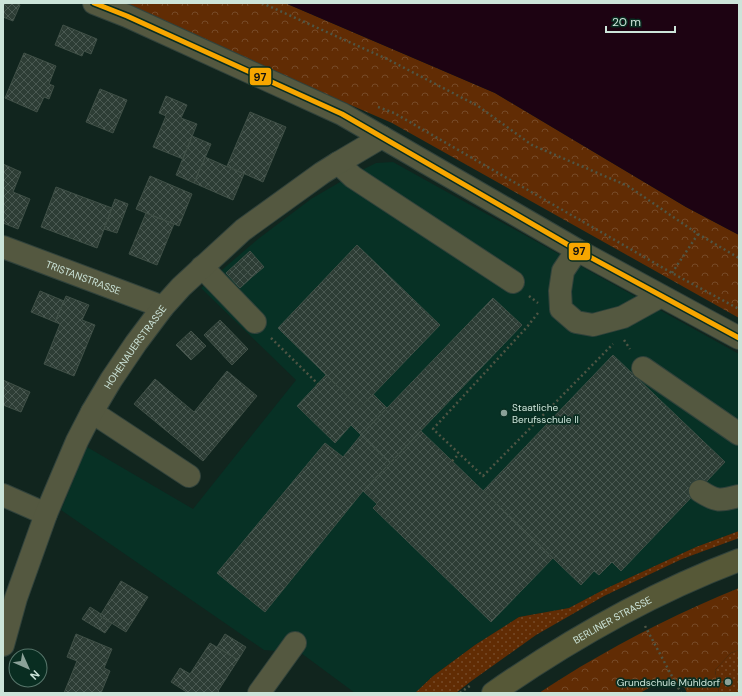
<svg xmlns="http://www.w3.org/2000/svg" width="742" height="696" viewBox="0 0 742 696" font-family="'DM Sans',sans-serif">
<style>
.built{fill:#073125}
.grass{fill:url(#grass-dots)}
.forest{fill:url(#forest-crowns)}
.water{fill:#1d0312}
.building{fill:url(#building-cross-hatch);stroke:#405047}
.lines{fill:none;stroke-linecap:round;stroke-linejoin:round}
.minor-casing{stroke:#31423b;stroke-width:24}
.major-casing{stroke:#31423b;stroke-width:24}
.path{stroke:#4f5544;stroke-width:2.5;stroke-dasharray:2 3;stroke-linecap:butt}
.minor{stroke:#545840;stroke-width:22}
.major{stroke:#565837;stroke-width:22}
.bus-1-casing{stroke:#092d21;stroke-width:8}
.bus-1{stroke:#f7a600;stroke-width:5}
.poi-dot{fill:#8ba198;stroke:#092d21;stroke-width:1.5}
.labels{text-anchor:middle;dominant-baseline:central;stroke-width:3.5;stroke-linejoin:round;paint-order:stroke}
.street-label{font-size:10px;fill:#cce4d9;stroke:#092d21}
.poi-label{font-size:10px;fill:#cce4d9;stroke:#092d21;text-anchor:start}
.line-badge{stroke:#092d21;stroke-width:1.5}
.pale-badge-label{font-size:11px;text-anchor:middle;font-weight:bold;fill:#111}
</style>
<defs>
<pattern id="grass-dots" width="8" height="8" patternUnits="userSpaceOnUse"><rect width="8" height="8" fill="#612c04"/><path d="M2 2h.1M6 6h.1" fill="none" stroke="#764a28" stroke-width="1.8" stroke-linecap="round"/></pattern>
<pattern id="forest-crowns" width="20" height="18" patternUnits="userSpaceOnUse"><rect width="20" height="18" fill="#612c04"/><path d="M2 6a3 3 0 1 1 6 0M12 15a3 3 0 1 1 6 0" fill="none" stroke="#764a28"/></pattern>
<pattern id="building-cross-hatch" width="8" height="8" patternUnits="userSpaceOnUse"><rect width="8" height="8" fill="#2d3d35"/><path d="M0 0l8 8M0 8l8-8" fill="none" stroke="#4a5952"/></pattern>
</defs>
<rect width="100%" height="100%" fill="#11251e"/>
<path class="built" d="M393,162L739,354V531L696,547L605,589L569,608L519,617L475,645L433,676L415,693H355L301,653L264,650L61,510L87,447L193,509L296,380L201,288L258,239L311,199L352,175L376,163Z"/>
<path class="grass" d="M739,531V538L682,559L604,596L536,635L470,682L456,693H415L433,676L475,645L519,617L569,608L605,589L696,547Z
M739,650V693H719L715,670L731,653Z"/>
<path class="forest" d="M116,3H285L495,93L686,207L739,235V318L392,123Z
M739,588V650L731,653L715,670L719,693H687L685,688L675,682L658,683L640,693H539C552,684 566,676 580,667C631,637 684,610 739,588Z"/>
<path class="water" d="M285,3H739V235L686,207L495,93Z"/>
<path class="building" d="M3,3H15L20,5L13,21L3,17Z
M63,25L97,39L91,54L84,51L82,56L55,45Z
M24,53L56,66L49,84L54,86L49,99L44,97L37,112L5,98Z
M100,89L127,100L113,133L86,122Z
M166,96L187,105L181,118L197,124L183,159L153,147L166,116L159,113Z
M250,112L286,127L263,182L227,166Z
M192,136L211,144L194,183L176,175Z
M205,157L244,174L233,200L194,183Z
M3,164L21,172L13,192L30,199L18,229L3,223Z
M150,176L192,194L179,226L136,209Z
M56,187L112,208L97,248L41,227Z
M115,199L128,204L117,233L104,229Z
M146,213L174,224L157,265L129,254Z
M357,245L440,325L360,408L278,328Z
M250,251L264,267L252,277L238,262Z
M238,262L252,277L240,288L226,273Z
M40,291L64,301L55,322L31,312Z
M66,296L89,305L82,320L95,325L74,376L44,364L60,324L55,322Z
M493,298L522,325L390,463L361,435Z
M220,320L248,349L232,365L204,335Z
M191,331L206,346L191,360L176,345Z
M613,355L725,462L621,571L612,562L599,575L594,571L581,585L483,491Z
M227,371L257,396L203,461L134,404L155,379L194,412Z
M326,375L360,408L373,394L387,408L361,435L351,425L335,443L297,406Z
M3,380L30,392L21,412L3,405Z
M421,431L553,558L491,622L373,508L377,504L363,491Z
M361,435L390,463L363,491L265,612L217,573L325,443L343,457Z
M121,581L148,597L126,632L100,616Z
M90,607L101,614L100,616L112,623L105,633L82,619Z
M76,634L112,649L104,668L110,671L101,693H64L77,661L67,657Z
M225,634L246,647L238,660L217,647Z
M210,643L238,660L218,691L220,693H188L171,682L180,668L190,674Z"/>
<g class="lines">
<g class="minor-casing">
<g id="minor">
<path d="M94,3L127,16L342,114L515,214L577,250L739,338"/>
<path d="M338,163L353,177L513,282"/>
<path id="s1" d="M3,247L163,307"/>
<path d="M577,250L563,271L560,291L561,309L576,322L593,325L623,317L661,296"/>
<path d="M202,267L255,322"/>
<path d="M643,368L739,434"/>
<path d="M92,412L189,476"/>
<path d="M700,491C717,502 720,501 739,496"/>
<path d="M3,495L46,514"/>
<path id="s2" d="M3,645L16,598L46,514L77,441L92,412L111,380L136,343L163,307L181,287L243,230L322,173L338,163L382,137"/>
<path d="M259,693L295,643"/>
</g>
</g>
<g class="major-casing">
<g id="major">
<path id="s3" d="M493,693C569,640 652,593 739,560"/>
</g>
</g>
<path class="path" d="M262,3L387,59L478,106L532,145L628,186L698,234L739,258
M378,107L394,113L672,273L739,309
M672,273L698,234
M529,296L538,303
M538,313L527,327L433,429L483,476L613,344
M271,338L318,384
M624,340L630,349
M452,461L459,454
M645,626L681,693
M460,693L471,685"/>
<use href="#minor" class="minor"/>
<use href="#major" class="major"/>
<g class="bus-1-casing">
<path id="bus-1" d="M94,3L127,16L342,114L515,214L577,250L739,338"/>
</g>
<use href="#bus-1" class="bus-1"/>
</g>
<g class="poi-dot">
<circle cx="504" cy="413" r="4"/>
<circle cx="728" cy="682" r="4"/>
</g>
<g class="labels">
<g class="street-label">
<text stroke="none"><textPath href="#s1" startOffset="86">TRISTANSTRASSE</textPath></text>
<text stroke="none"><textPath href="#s2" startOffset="328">HOHENAUERSTRASSE</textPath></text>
<text stroke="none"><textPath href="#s3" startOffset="140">BERLINER STRASSE</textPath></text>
</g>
<g class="poi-label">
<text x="512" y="407">Staatliche<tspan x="512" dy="12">Berufsschule II</tspan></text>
<text x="720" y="682" text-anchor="end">Grundschule Mühldorf</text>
</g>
</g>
<g class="line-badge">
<rect x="249" y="67" width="23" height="19" rx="4" fill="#f7a600"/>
<rect x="568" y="242" width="23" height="19" rx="4" fill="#f7a600"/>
</g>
<g class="pale-badge-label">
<text x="260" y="81">97</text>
<text x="579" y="255">97</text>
</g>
<rect width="742" height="696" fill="none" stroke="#cce4d9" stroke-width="8"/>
<g transform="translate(28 668) rotate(135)"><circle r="19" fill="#092d21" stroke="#57766b"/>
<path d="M0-3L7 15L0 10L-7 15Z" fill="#8ba198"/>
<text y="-6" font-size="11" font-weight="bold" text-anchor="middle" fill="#cce4d9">N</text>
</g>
<path d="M606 26v6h69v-6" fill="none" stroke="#cce4d9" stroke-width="2"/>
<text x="612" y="26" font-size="12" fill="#cce4d9" stroke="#092d21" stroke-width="3" paint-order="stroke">20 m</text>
</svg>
